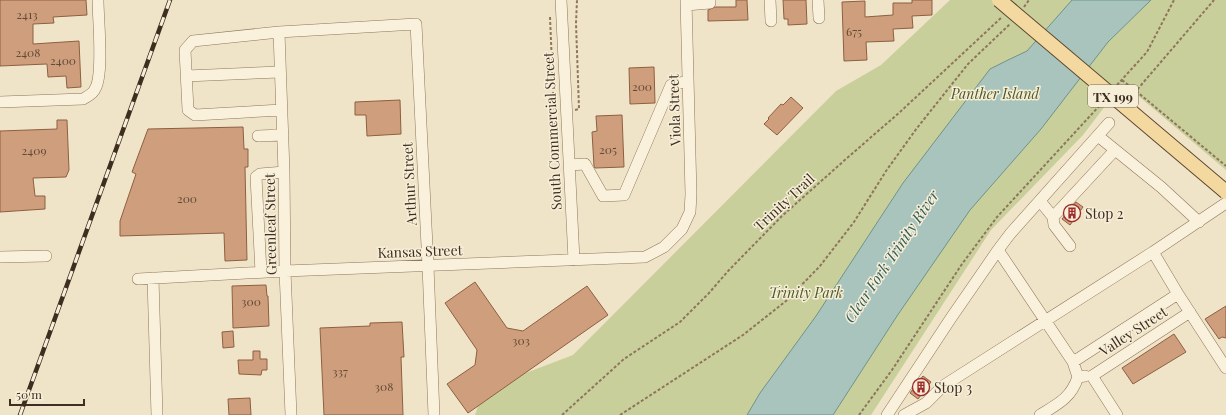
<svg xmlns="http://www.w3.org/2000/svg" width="1226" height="415" viewBox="0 0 1226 415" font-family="'Playfair Display',serif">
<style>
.green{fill:#c9cf9b}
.water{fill:#a9c4bc;stroke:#6f938a}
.building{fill:#cf9f7d;stroke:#8d5f41}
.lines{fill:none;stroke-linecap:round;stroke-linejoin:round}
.minor-casing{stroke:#8d765c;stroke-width:12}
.path{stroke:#8d765c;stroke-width:2;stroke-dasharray:3 2;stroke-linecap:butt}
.minor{stroke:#faf1dc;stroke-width:11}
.rail-casing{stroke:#3d2e20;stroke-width:4.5}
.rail{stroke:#f7eed8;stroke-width:3;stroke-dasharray:9;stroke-linecap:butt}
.major-bridge-casing{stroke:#5b4430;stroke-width:16;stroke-linecap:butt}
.major-bridge{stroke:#f3d9a0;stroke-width:14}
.labels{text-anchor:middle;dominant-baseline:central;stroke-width:3;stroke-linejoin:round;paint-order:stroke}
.number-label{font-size:12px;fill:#624a37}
.shield{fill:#f7eed8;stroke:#756857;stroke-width:1}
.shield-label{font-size:13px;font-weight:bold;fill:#3d2e20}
.park-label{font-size:14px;font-style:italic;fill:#4d5a26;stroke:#f7eed8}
.street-label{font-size:14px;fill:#3d2e20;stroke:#f7eed8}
.poi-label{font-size:14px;fill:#3d2e20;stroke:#f7eed8;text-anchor:start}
.water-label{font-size:15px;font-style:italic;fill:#2f5d5a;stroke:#f7eed8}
</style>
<rect width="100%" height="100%" fill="#f0e4c8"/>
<path class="green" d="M950,0H1226V170L1136,94L1122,84L1083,135L991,230L871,415H475L478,406L523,374L573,355L836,91L881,65Z"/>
<path class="water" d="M1072,0H1151L1108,42L1041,129L970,210L897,316L833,415H747L760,393L816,316L903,183L990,69L1008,60L1027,51Z"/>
<path class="building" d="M0,0H86L87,15L53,17L54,23L33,24V44L79,41L81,87L67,88L66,76L48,77L47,64L0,66Z
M736,0H747L748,20L708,21V10L715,7H736Z
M783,0H806L807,24L788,25V19H784Z
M912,0H932V15L912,16L913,28L893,29L894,41L866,42L867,60L844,61L842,2L865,1V17L893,15V3H912Z
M654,67L655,103L630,104L629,68Z
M791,97L803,108L777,135L764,124L769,119L768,118L781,104L783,105Z
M400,100L401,134L367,136L366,115H355V102Z
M622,115L624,167L595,168L594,166L592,132L597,131L596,116Z
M57,120H67L69,170L66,177L33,178L35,196H45V209L0,212V131L57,129Z
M243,127L244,149H248V167H245L247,260L225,261L224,233L120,236V221L136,174L132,172L148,129Z
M1076,202L1083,207L1070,225L1062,219Z
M475,282L507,328L523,331L587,286L608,315L468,413L447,384L475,365L477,350L445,303Z
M266,285L267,296H268L269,326L233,328L232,286Z
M1226,306V338L1222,337L1219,339L1205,319Z
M402,322L404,357H401L403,415H324L320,328L370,326V323Z
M233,331L234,347L223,348L222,332Z
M1174,334L1186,352L1133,384L1122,368Z
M253,351H260V359H267V370H262L261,375L239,374L238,360H253Z
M923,376L931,382L918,399L910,393Z
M250,398L251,415H229L228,399Z"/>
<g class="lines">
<g class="minor-casing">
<path id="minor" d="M561,0L574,260
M770,0L771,21
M818,0L819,18
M686,5L710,3V0
M279,32L284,172L285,271L291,415
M186,76L280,72
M0,102L83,99C88,96 93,94 95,89C104,75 98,19 98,0
M282,110L195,115L188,110L185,50L193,41L279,32L416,24L428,266L434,415
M258,136L283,135
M1098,136L1161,187L1199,222
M569,165L585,164L603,196L624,195L671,85L688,81
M1040,201L1053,217L1115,150
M1053,217L1054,225L1070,246
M998,250L1010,234L1109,123
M0,257L46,256
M261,272L256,177L260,174L284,172
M153,278L157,415
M138,279L285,271L645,257L664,247L682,229L690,212L691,194L686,0
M1178,294L1226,368
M1092,376L1190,312
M1092,376L1117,415
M1078,377L1073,362L1178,294L1153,252L1226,203
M887,415L951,318L998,250L1073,362
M904,415L926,403L943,386L1153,252
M1040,415C1058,404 1071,398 1078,377L1085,376"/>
</g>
<path class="path" d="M1024,7L1029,0
M550,17L556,160
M1122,80L1136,91L1214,0
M1117,85L1147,52L1174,0
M1136,91L1226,166
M575,110L579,109L576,23L577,0
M562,415L624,359L680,322L709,293L729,270L782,216L846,159L900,112L1002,17
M620,415L743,335L786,301L820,266L854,222L886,171L917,128L968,64L1010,24
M859,415L892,370L962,264L997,217L1102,103"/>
<use href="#minor" class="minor"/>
<g class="rail-casing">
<path id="rail" d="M20,415L170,0"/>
</g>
<use href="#rail" class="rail"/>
<g class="major-bridge-casing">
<path id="major-bridge" d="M999,0L1226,192"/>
</g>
<use href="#major-bridge" class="major-bridge"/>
</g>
<defs>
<g id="building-ring" transform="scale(0.9)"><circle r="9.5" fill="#f7eed8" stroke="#9e2a2b" stroke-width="1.5"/><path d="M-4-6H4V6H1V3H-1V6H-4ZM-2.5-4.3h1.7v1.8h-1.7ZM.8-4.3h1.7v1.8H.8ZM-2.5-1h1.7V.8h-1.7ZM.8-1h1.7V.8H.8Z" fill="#9e2a2b"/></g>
</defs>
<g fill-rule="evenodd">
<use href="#building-ring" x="1072" y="213"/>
<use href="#building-ring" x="921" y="387"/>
</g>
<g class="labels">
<g class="number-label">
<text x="27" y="14">2413</text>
<text x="854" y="31">675</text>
<text x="28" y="52">2408</text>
<text x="63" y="60">2400</text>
<text x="642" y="86">200</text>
<text x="608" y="149">205</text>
<text x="34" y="150">2409</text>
<text x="187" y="198">200</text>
<text x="251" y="301">300</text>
<text x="521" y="340">303</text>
<text x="340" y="371">337</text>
<text x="384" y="386">308</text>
</g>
<rect class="shield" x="1088" y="85" width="50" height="22" rx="3"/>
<g class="shield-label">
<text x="1113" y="96">TX 199</text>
</g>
<g class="park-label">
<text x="995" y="93">Panther Island</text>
<text x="806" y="292">Trinity Park</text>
</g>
<g class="street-label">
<text transform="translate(674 110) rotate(-92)">Viola Street</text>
<text transform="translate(552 131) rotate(-93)">South Commercial Street</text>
<text transform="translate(409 184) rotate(-93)">Arthur Street</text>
<text transform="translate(784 202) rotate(-43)">Trinity Trail</text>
<text transform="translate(270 224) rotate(-91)">Greenleaf Street</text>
<text transform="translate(420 251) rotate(-2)">Kansas Street</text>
<text transform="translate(1133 331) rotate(-33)">Valley Street</text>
</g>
<g class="poi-label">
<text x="1085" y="213">Stop 2</text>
<text x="934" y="387">Stop 3</text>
</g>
<g class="water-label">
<text transform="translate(891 256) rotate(-56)">Clear Fork Trinity River</text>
</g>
</g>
<path d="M10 399v6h74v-6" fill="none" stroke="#3d2e20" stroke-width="2"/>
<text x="16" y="399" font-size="12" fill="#3d2e20" stroke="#f7eed8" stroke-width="3" paint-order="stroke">50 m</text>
</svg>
